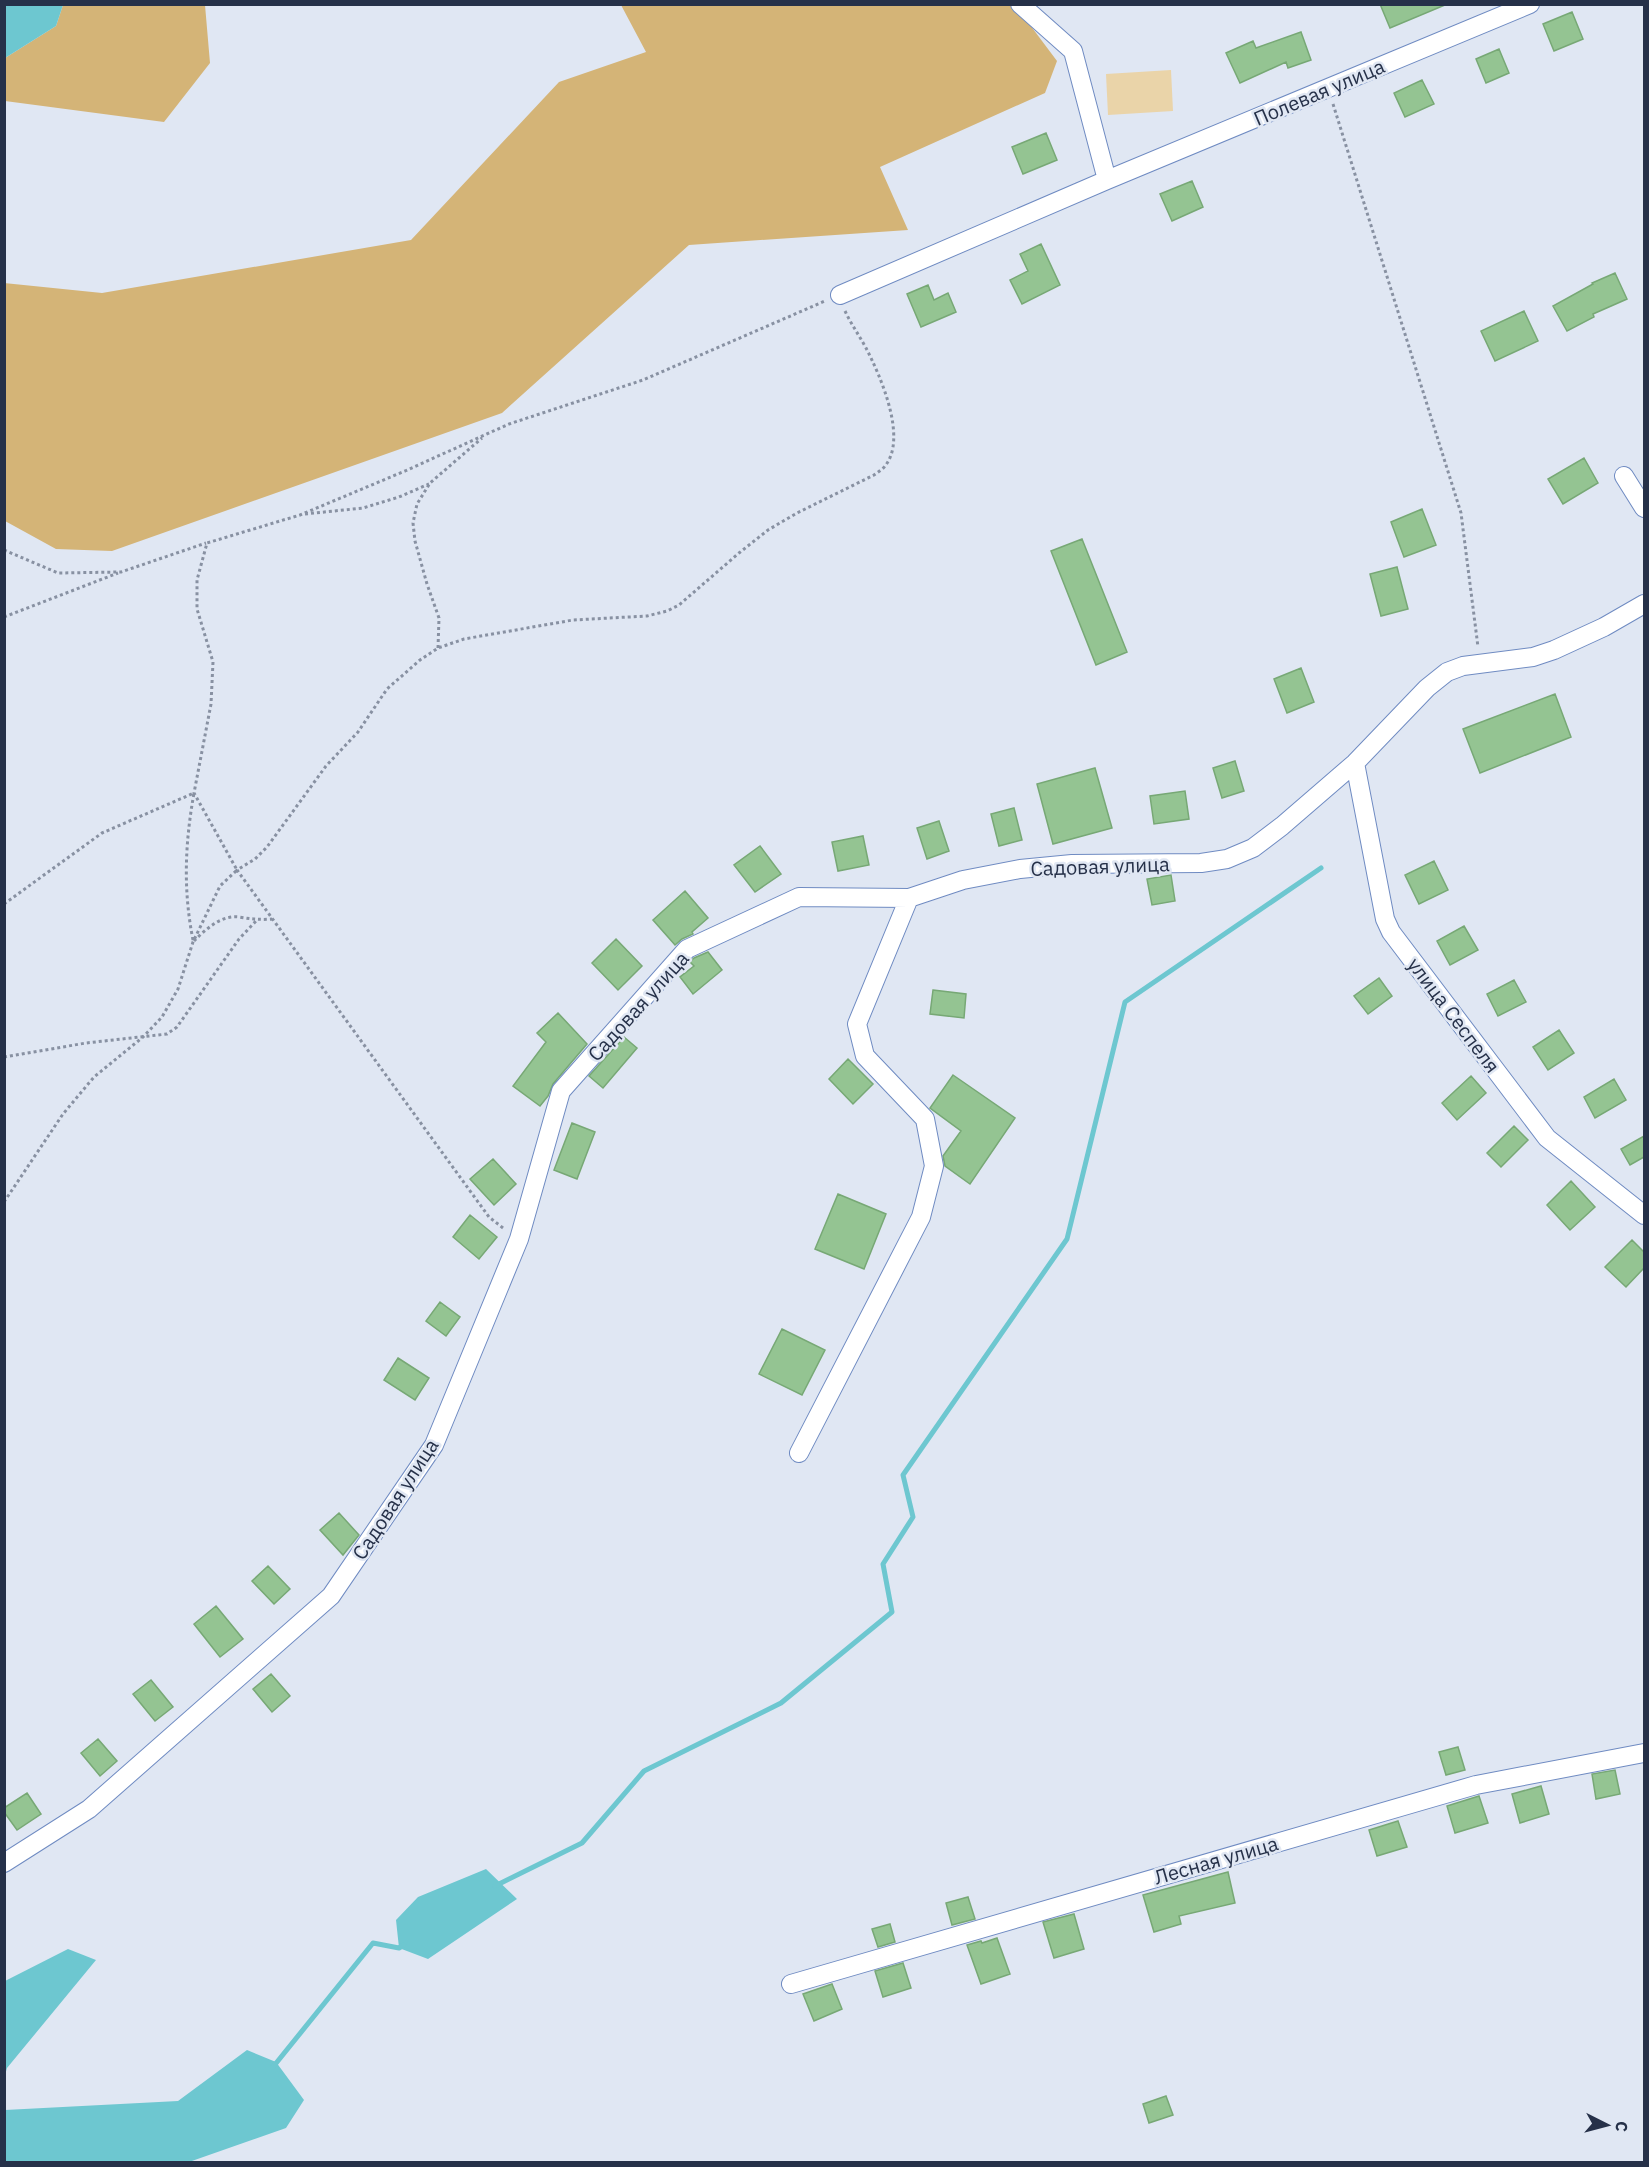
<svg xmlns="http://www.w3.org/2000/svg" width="1649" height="2167" viewBox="0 0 1649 2167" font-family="'IBM Plex Sans',sans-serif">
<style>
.green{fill:#ead4a9}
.forest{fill:#d4b477}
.water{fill:#6dc7d0}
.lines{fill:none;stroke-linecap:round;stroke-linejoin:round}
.stream{stroke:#6dc7d0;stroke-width:5}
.building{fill:#94c492;stroke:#77a875;stroke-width:1.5}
.minor-casing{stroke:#6f8bc2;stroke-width:20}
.path{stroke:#8891a2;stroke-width:3;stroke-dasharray:3 3;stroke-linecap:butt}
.minor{stroke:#fff;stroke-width:18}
.labels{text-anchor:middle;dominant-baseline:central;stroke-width:5;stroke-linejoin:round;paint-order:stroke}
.street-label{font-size:20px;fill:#263149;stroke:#e0e7f3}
</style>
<rect width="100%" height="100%" fill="#e0e7f3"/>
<path class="green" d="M1171,70L1173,111L1108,115L1106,74Z"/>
<path class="forest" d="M63,5H205L210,63L164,122L5,101V58L56,26Z
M621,5H1015L1057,61L1045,93L880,167L908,230L689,245L502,413L112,551L56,549L5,521L4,283L102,293L411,240L559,82L646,52Z"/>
<path class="water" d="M5,4H63V5L56,26L5,58Z
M486,1869L517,1899L428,1959L399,1948L396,1920L418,1897Z
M68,1949L96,1960L7,2068L5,2075V1981Z
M247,2050L276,2062L304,2100L286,2128L189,2162H5V2110L178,2101Z"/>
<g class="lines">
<path class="stream" d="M495,1886L582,1843L644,1771L781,1703L892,1612L883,1564L913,1517L903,1475L1067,1239L1125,1002L1321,868
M273,2067L373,1943L399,1948L404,1945"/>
</g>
<path class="building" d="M1380,4H1444L1445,5L1390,28Z
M1572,12L1583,39L1554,51L1543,24Z
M1301,32L1311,60L1288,68L1286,62L1240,83L1226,53L1253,41L1256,48Z
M1499,49L1509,73L1486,83L1476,59Z
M1422,80L1434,104L1405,117L1394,93Z
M1046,133L1057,160L1023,174L1012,147Z
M1192,181L1203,207L1172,221L1160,194Z
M1041,244L1060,285L1022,304L1010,280L1028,271L1020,254Z
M1615,273L1627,299L1593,314L1594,317L1567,331L1553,306L1593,284L1592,283Z
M928,285L934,300L948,293L956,312L921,327L907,294Z
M1524,311L1538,341L1495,361L1481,331Z
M1584,458L1598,483L1563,504L1548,479Z
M1422,509L1436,545L1404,557L1391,522Z
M1082,539L1127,652L1096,665L1051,551Z
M1397,567L1408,609L1381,616L1370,574Z
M1301,668L1314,702L1287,713L1274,679Z
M1555,694L1571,737L1480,773L1463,729Z
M1235,761L1244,791L1222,798L1213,768Z
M1095,768L1112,828L1053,844L1037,784Z
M1185,791L1189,819L1154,824L1150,796Z
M1014,808L1022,840L999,846L991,814Z
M939,821L949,851L927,859L917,828Z
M863,836L869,865L838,871L832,842Z
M760,846L781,874L755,892L734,865Z
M1434,861L1448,890L1419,904L1405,875Z
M1171,875L1175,901L1152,905L1147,879Z
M685,891L708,918L692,932L693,934L682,939L675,945L653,920Z
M1464,926L1478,950L1450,965L1437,941Z
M616,939L642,966L618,990L592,963Z
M708,952L722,970L693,994L680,977L694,966L690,962L694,958Z
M1379,978L1392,996L1368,1014L1354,996Z
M1514,980L1526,1002L1498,1016L1487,994Z
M933,990L966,994L964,1018L930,1014Z
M558,1013L587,1044L553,1084L548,1096L540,1106L513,1086L546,1042L537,1033Z
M1559,1030L1574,1053L1548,1070L1533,1047Z
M624,1037L637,1048L603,1088L589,1076Z
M848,1059L873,1084L853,1104L829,1079Z
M953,1075L1015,1118L970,1184L945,1166L943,1156L961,1131L930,1108Z
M1471,1076L1486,1093L1457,1120L1442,1103Z
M1614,1079L1626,1100L1595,1118L1584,1097Z
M572,1123L595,1132L577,1179L554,1170Z
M1514,1126L1528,1140L1501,1167L1487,1153Z
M1644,1136V1157L1630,1165L1621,1149Z
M493,1159L516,1184L494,1205L470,1179Z
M1571,1181L1595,1207L1570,1230L1547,1205Z
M838,1194L886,1214L864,1269L815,1249Z
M470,1215L497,1237L479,1259L453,1237Z
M1632,1240L1644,1252V1268L1626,1287L1605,1267Z
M440,1302L460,1317L446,1336L426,1321Z
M782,1329L825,1350L802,1395L759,1374Z
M398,1358L429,1378L415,1400L384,1380Z
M339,1513L359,1535L343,1555L320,1530Z
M268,1566L290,1589L274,1604L252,1581Z
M216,1606L243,1639L220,1657L194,1624Z
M271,1674L290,1696L272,1712L253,1689Z
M151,1680L173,1707L155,1721L133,1694Z
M98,1739L117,1761L100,1776L81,1753Z
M1458,1747L1465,1770L1446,1775L1439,1752Z
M1615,1770L1620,1794L1596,1799L1592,1774Z
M1541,1786L1549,1814L1520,1823L1512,1794Z
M27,1793L41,1814L17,1830L4,1812V1808Z
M1479,1796L1488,1823L1455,1833L1447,1806Z
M1398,1821L1407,1847L1377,1856L1369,1830Z
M1228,1872L1235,1903L1179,1916L1181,1924L1154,1932L1143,1895Z
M968,1897L975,1919L952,1925L946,1903Z
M1074,1914L1084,1949L1054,1958L1043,1922Z
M890,1924L895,1942L878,1947L872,1929Z
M997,1938L1010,1974L981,1984L967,1945L981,1941L982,1943Z
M903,1963L911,1988L883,1997L875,1971Z
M832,1984L842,2009L814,2021L803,1994Z
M1166,2096L1173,2115L1149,2123L1143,2104Z"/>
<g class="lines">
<g class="minor-casing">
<path id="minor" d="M1020,4L1073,51L1107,180
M840,295L1107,180L1530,4
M1624,476L1644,508
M1355,763L1385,919L1391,932L1547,1138L1644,1215
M799,1453L921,1217L934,1166L925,1119L865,1056L857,1024L909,898
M4,1863L89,1809L331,1596L434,1445L519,1239L561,1091L687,949L799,897L909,898L963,880L1020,869L1072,864L1201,863L1227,859L1253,848L1282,826L1355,763L1427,688L1447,672L1463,666L1533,657L1554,650L1604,627L1644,604
M791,1984L1476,1785L1644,1753"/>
</g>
<path class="path" d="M1333,104L1461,513L1478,647
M305,514L363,508L399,497L429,484
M4,550L58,573L121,572L206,543
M4,617L118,573
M438,648L439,618L427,584L415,541L413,523L417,504L430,483L482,438
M4,904L102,833L194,793
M193,940C183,890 185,843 194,793
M194,941C206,929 221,915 239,917C251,919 260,920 272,919
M4,1057L86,1043L167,1034L177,1027L239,939L256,921
M4,1202L63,1114L94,1077L143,1037L162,1017L178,989L193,942L220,886L237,870L194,793L211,704L213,662L197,609V580L207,543L300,515L405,471L509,424L643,380L825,301
M503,1228L489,1217L237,870L255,859L267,847L326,766L358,732L387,689L420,660L438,648L464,639L573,620L647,616L667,611L679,605L739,553L768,530L797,513L874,475C878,472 883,469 885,466C908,438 880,375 866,348C859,335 851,324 845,311"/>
<use href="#minor" class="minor"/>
</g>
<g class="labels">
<g class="street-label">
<text transform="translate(1319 92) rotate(-23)">Полевая улица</text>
<text transform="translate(1100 866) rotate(-2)">Садовая улица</text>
<text transform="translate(638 1006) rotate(-48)">Садовая улица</text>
<text transform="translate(1454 1015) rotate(53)">улица Сеспеля</text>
<text transform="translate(395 1499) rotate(-57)">Садовая улица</text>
<text transform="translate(1216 1860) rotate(-16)">Лесная улица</text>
</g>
</g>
<rect width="1649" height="2167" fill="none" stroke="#263149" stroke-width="12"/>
<g transform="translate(1607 2125) rotate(96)" stroke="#e0e7f3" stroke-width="4.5" paint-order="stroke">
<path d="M0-4.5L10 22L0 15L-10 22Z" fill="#263149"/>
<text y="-9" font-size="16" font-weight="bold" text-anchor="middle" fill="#263149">С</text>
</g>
</svg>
